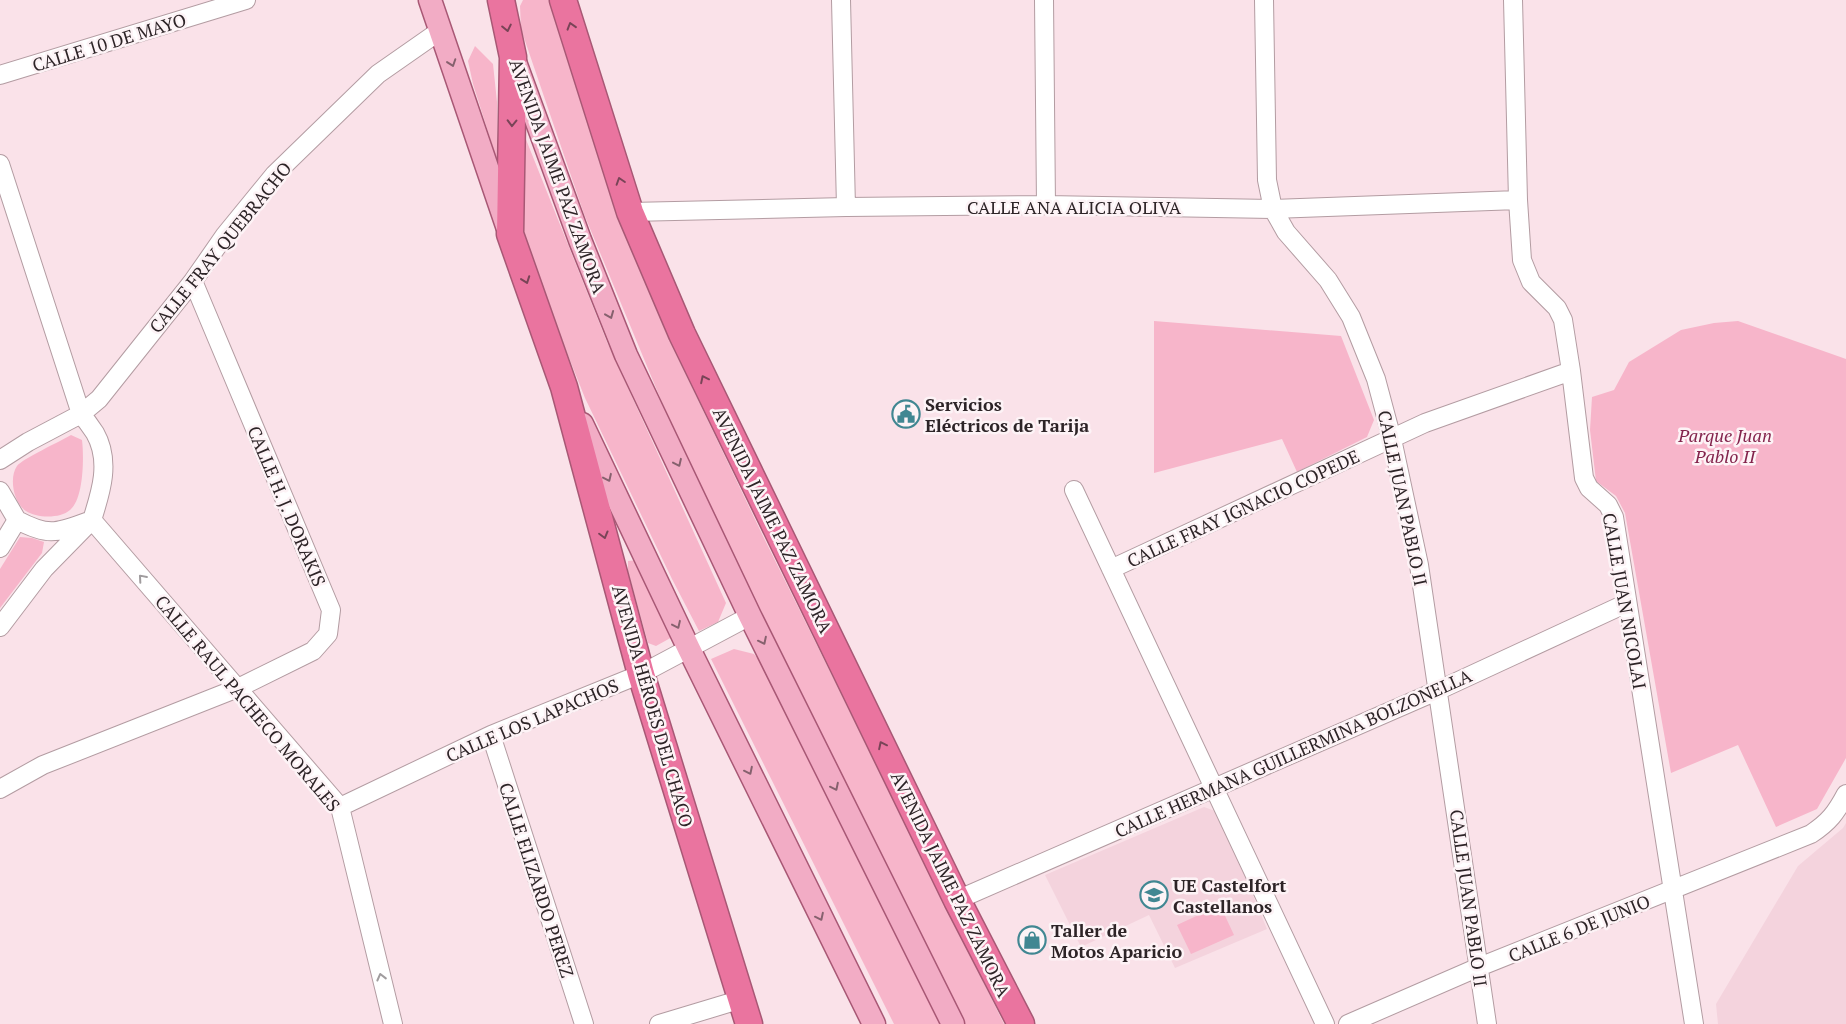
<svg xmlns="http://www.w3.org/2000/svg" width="1846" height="1024" viewBox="0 0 1846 1024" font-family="'PT Serif',serif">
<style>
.built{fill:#f4d3dd}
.green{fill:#f7b5ca}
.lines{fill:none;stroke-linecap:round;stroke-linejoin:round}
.minor-casing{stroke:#b39ca2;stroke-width:20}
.major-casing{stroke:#a85875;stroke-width:25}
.highway-casing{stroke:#a85875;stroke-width:29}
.minor{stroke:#fff;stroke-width:18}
.major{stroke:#f2acc5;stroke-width:22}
.highway{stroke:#ea749f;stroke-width:26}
.oneway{stroke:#794457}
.oneway2{stroke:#86616e}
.oneway3{stroke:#a09c9e}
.labels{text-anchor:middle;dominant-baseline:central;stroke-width:5;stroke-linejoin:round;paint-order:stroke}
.street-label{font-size:18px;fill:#2d2427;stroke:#fdf3f6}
.poi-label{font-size:18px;font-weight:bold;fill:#2d2427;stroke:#fdf3f6;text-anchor:start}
.park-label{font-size:18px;font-style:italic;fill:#83234c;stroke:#fdf3f6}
</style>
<rect width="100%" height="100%" fill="#fae2e9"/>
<path class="built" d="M1204,807L1218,812L1267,929L1175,968L1149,915L1081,947L1045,875Z
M1846,823V1024H1718L1716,1004L1798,866L1843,828Z"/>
<path class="green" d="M523,0H551L613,199L666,333L763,536L1004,1024H965L727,549L661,400L584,214L521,29L520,6Z
M475,46L493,64L497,102V160L473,84L468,61Z
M521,127L607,342L726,603L718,622L699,631L672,579L585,398L522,240Z
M1154,321L1341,336L1374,420L1367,437L1297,472L1282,439L1154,473Z
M1738,321L1846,359V758L1817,809L1776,827L1738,745L1671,773L1625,513L1616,496L1596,481L1590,430L1592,397L1614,390L1629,362L1681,330L1714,323Z
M71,435L82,440C84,456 84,499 70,510C60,519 36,518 26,511C13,503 9,477 17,466C22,459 61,441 71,435Z
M20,537L32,538L44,542L42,553L0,608V569Z
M638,560L674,636L656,646L648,643L628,571V561Z
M734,649L754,654L766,669L942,1024H894L711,659Z
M1220,905L1234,935L1191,954L1177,925Z"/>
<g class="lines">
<g class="minor-casing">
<path id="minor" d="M841,0L846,207
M1044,0L1046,205
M1264,0L1267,180L1273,209L1286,232L1328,280L1351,317L1376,379L1392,439L1419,565L1487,1024
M1513,0L1518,200L1522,260L1531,282L1557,308L1563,320L1571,371L1584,478L1589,488L1608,505L1614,517L1694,1024
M0,75L246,0
M0,164L81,414C86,420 91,427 95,433C111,461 101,492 92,520C58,532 51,538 17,520
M630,212L846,207L1046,205L1273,209L1518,200
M0,460L28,442L81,414L99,399L193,281L225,235L274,175L378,74L441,30
M1074,490L1325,1024
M0,491L17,520L0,548
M1111,569L1425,423L1571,371
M0,627L44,569L92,520L340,807L393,1024
M491,735L584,1024
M0,789L43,765L238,688L313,651L328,634L331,610L193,281
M340,807L491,735L641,674L750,616
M957,900L1439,690L1627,603
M659,1024L742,999
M1348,1024L1479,967L1811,834C1829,822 1836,813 1846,794"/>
</g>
<g class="major-casing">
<path id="major" d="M430,0L507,226
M515,62L580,240L626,355L750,616L953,1024
M582,424L689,649L874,1024"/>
</g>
<g class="highway-casing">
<path id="highway" d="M501,0L513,57L510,234L564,387L641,674L749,1024
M563,0L630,212L682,334L957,900L1021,1024"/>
</g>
<use href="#minor" class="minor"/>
<use href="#major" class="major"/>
<use href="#highway" class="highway"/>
</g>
<defs><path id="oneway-chevron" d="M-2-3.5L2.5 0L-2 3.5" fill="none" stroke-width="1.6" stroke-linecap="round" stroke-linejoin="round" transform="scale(1.25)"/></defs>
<g class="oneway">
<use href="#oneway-chevron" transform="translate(571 26) rotate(-107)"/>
<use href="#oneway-chevron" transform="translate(507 28) rotate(78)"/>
<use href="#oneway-chevron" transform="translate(512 123) rotate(91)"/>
<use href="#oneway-chevron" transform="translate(620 181) rotate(-108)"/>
<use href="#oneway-chevron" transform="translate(526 280) rotate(70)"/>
<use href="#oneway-chevron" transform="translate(704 379) rotate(-116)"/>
<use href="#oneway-chevron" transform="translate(604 535) rotate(75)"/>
<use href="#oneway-chevron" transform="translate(882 745) rotate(-116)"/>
</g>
<g class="oneway2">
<use href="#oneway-chevron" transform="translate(452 63) rotate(71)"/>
<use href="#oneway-chevron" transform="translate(610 315) rotate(68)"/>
<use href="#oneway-chevron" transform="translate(678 463) rotate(65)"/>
<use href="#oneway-chevron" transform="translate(608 478) rotate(65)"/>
<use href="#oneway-chevron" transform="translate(677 625) rotate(65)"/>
<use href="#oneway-chevron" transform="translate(763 641) rotate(64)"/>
<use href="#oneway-chevron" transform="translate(749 771) rotate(64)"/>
<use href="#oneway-chevron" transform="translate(835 787) rotate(64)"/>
<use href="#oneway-chevron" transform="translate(820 917) rotate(64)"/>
</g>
<g class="oneway3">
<use href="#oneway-chevron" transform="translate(142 578) rotate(-131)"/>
<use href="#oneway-chevron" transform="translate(381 977) rotate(-104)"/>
</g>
<defs>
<g id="civic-ring" transform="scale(1.4375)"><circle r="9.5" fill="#fdf3f6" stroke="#418792" stroke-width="1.5"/><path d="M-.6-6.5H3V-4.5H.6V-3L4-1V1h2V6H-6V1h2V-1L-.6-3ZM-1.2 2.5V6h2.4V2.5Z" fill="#418792"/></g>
<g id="school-ring" transform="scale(1.4375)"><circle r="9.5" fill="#fdf3f6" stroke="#418792" stroke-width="1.5"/><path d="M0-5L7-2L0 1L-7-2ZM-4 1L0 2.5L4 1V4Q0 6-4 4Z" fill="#418792"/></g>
<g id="shop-ring" transform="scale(1.4375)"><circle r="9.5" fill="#fdf3f6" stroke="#418792" stroke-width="1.5"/><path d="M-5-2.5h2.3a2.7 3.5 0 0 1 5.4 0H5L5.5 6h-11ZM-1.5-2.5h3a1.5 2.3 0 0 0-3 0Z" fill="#418792"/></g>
</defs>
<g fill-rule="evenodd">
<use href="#civic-ring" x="906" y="414"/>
<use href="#school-ring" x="1154" y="895"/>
<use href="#shop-ring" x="1032" y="940"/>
</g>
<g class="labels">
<g class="street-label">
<text transform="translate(109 42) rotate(-17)">CALLE 10 DE MAYO</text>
<text transform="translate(558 176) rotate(70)">AVENIDA JAIME PAZ ZAMORA</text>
<text x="1074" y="207">CALLE ANA ALICIA OLIVA</text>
<text transform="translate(220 247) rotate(-51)">CALLE FRAY QUEBRACHO</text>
<text transform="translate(1403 498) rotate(78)">CALLE JUAN PABLO II</text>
<text transform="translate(287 506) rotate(67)">CALLE H. J. DORAKIS</text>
<text transform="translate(1243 508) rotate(-25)">CALLE FRAY IGNACIO COPEDE</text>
<text transform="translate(773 520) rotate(64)">AVENIDA JAIME PAZ ZAMORA</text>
<text transform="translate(1625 601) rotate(80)">CALLE JUAN NICOLAI</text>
<text transform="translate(248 703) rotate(50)">CALLE RAUL PACHECO MORALES</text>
<text transform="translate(653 706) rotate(74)">AVENIDA HÉROES DEL CHACO</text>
<text transform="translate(532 720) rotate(-23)">CALLE LOS LAPACHOS</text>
<text transform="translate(1293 753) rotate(-24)">CALLE HERMANA GUILLERMINA BOLZONELLA</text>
<text transform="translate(537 880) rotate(72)">CALLE ELIZARDO PEREZ</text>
<text transform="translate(951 884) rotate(64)">AVENIDA JAIME PAZ ZAMORA</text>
<text transform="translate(1469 898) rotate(82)">CALLE JUAN PABLO II</text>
<text transform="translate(1579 928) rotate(-22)">CALLE 6 DE JUNIO</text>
</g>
<g class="poi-label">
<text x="925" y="404">Servicios<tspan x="925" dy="21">Eléctricos de Tarija</tspan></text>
<text x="1173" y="885">UE Castelfort<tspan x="1173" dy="21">Castellanos</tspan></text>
<text x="1051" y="930">Taller de<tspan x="1051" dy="21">Motos Aparicio</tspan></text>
</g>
<g class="park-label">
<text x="1725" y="435">Parque Juan<tspan x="1725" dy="21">Pablo II</tspan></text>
</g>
</g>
</svg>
